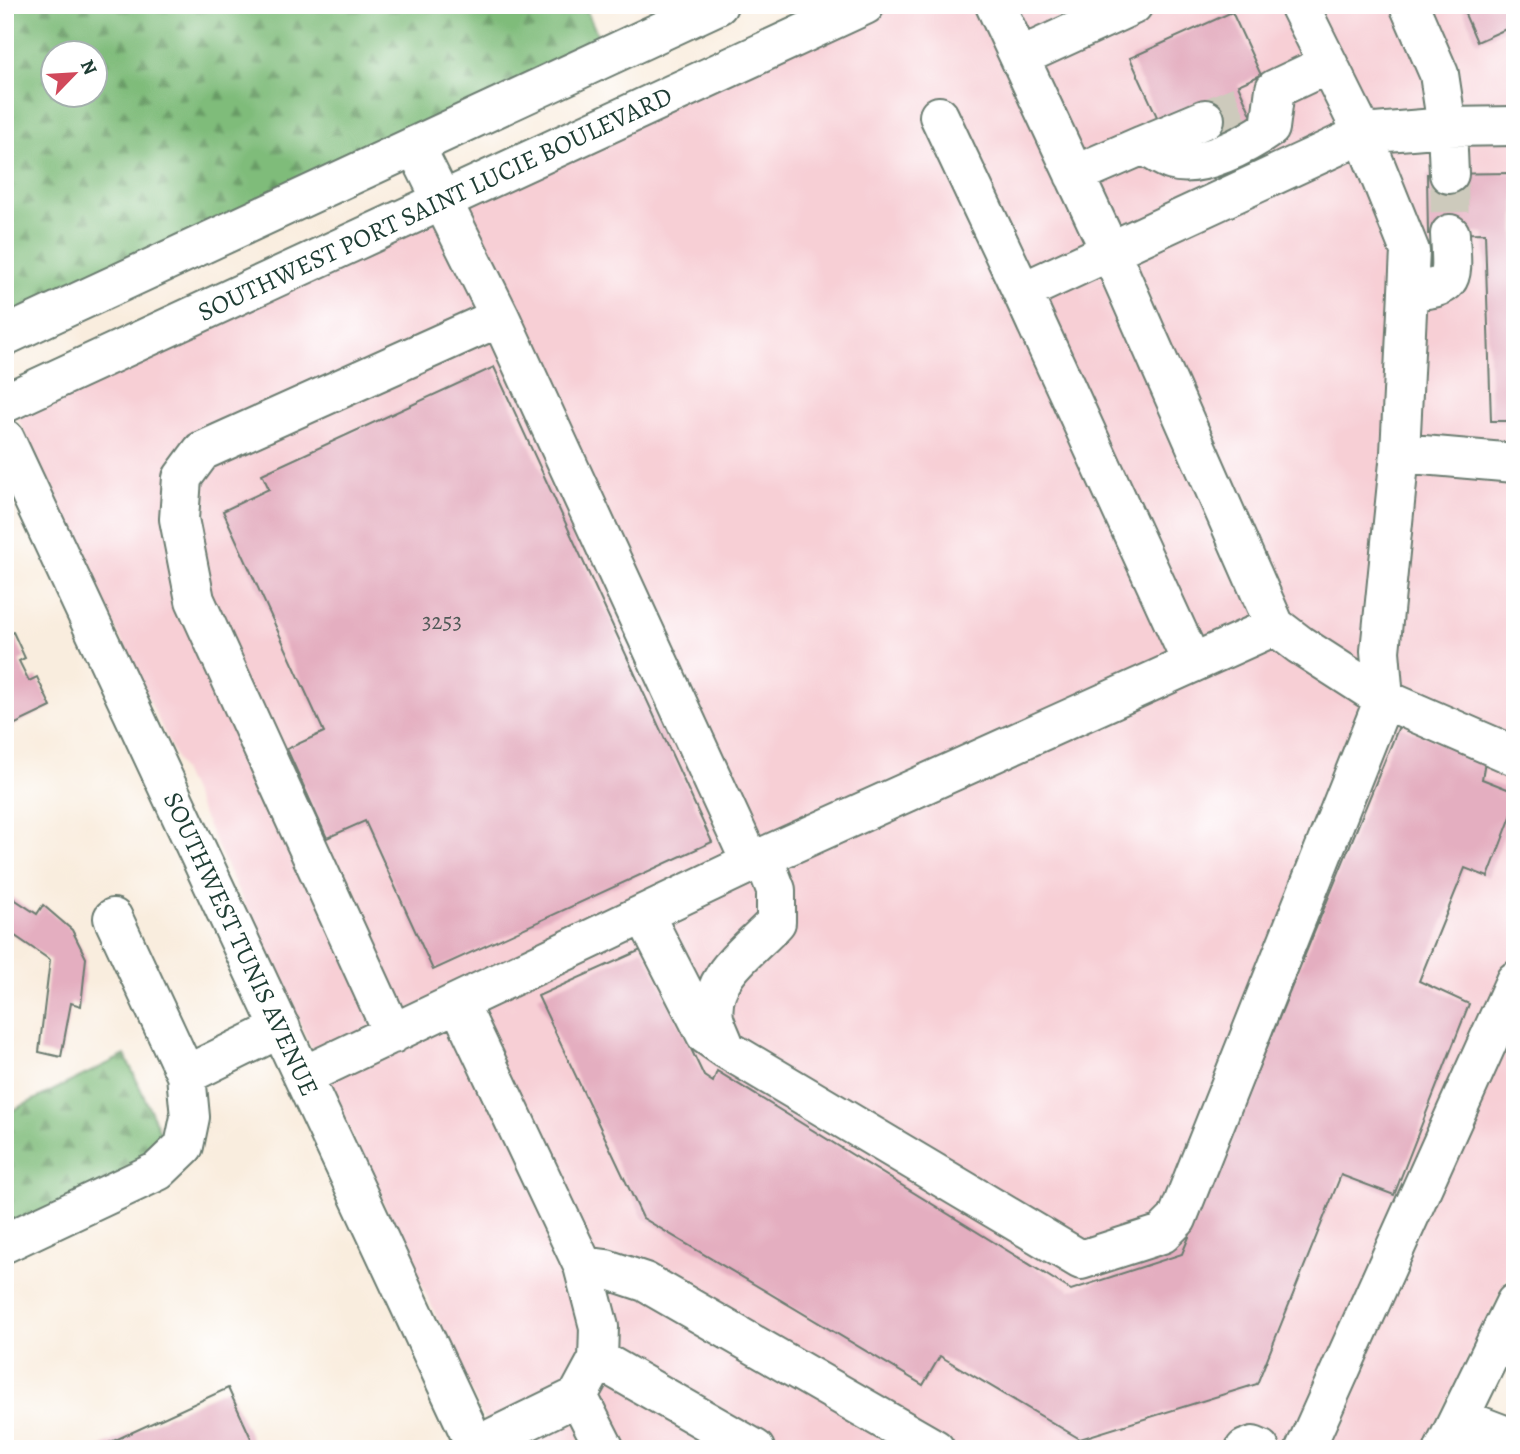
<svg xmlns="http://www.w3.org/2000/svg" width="1520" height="1454" viewBox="0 0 1520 1454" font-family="Alegreya,serif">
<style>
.built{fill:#f7cfd5}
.forest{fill:url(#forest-firs);stroke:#4f7c57;stroke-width:2;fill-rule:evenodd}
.building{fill:#e4aec0}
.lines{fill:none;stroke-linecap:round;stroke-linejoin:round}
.minor-tunnel{stroke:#cdcabc;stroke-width:38;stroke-dasharray:38 19;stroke-linecap:butt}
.minor-casing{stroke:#6b7b70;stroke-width:42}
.major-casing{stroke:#6b7b70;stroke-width:42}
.minor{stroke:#fff;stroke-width:38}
.major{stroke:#fff;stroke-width:38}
.labels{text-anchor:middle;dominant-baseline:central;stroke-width:6;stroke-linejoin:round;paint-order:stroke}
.number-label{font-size:23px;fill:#505957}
.street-label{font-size:26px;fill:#1f3d34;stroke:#fff}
</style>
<defs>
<pattern id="forest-firs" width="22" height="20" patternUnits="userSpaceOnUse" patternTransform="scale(1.75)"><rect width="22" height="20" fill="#7fbc7a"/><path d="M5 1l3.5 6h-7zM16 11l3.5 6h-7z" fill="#679a65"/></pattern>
</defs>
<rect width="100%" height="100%" fill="#fff"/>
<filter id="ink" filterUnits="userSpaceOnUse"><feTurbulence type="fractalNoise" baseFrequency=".0143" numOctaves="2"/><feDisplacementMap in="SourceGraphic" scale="14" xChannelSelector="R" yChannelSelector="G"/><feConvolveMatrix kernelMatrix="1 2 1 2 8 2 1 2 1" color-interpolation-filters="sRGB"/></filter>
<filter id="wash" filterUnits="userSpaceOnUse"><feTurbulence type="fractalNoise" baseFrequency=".00686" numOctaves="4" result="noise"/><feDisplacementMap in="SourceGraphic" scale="28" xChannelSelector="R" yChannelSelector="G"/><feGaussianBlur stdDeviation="1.57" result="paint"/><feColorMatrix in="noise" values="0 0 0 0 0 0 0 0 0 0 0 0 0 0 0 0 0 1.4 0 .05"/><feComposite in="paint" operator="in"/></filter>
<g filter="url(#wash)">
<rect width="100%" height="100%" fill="#f9edde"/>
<path class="built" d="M837,5H1515V1262L1424,1449H498L7,395Z"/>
<path class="forest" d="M5,5H584L611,64L5,347ZM52,52H94V94H52Z
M125,1055L178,1171L5,1251V1114Z"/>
<g id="blocks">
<path class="building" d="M1461,5H1515V25L1477,42Z
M1232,12L1261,75L1238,85L1257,128L1217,146L1197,102L1158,119L1130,58Z
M1515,173V421H1491L1485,233L1428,234L1427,174Z
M494,367L712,842L433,970L365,821L327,838L287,749L324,732L223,511L269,489L262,474Z
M13,632L25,658L19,661L29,681L37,677L51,707L5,729V636Z
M1399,726L1485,761L1482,779L1515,792V806L1488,877L1465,868L1419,981L1469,1004L1394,1195L1341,1175L1257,1384L1080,1439L940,1356L923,1385L643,1218L538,996L643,949L704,1076L713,1082L717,1071L1071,1290L1182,1254Z
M5,893L37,914L43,905L72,930L86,958L81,1006L71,1003L61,1057L39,1052L50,960L5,929Z
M228,1388L256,1449H96Z"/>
</g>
</g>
<g filter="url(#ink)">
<use href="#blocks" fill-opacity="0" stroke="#6b7b70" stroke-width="2"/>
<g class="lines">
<path class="minor-tunnel" d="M1205,119L1246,102
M1449,174L1450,234"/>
<g class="minor-casing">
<path id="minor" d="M995,5L1110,251L1275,626L1300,645L1384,699L1515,756
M1409,5L1439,74L1447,127L1449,174
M1020,57L1133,5
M939,116L1022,292L1192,663
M1143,145L1205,119
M415,146L500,317L751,863
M1074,175L1143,145C1153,150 1163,158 1173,161C1201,169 1247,144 1270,128L1275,89L1328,64
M1409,291C1458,288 1452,279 1450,234
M1022,292L1363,134L1447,127L1515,126
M5,439L477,1449
M1400,453L1515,463
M644,914L706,1035L726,1049L1081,1260L1162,1234L1177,1219L1384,699L1380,651L1400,453L1410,251L1363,134L1299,5
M113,918L186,1075L281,1028
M459,1004L583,1266L599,1327L598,1359L578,1396L476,1446
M393,1034L195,600L179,519L182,478L202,451L500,317
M724,1044C721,1036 716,1026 714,1018C708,975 751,950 776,922V890L763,857
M303,1076L763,857L1275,626
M5,1243L158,1171L184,1146L190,1117L186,1075
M583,1266L606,1269L645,1282L935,1449
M598,1359L755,1449
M578,1396L605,1449
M1460,1418L1515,1439
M1245,1449L1253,1446L1260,1449
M1305,1449L1515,981
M1444,1449L1515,1303"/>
</g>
<g class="major-casing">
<path id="major" d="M5,336L718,5
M5,403L865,5"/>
</g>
<use href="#minor" class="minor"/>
<use href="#major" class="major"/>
</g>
</g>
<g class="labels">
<g class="number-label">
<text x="442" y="621">3253</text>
</g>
<g class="street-label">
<text transform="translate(435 204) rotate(-25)">SOUTHWEST PORT SAINT LUCIE BOULEVARD</text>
<text transform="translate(241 944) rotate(65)">SOUTHWEST TUNIS AVENUE</text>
</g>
</g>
<rect width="1520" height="1454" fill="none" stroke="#fff" stroke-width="28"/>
<g transform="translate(74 74) rotate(65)"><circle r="33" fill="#ffffff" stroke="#a5b1ae" stroke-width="2"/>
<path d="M0-5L12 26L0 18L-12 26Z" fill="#d1495b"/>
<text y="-10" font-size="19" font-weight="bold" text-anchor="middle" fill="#1f3d34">N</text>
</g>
</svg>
